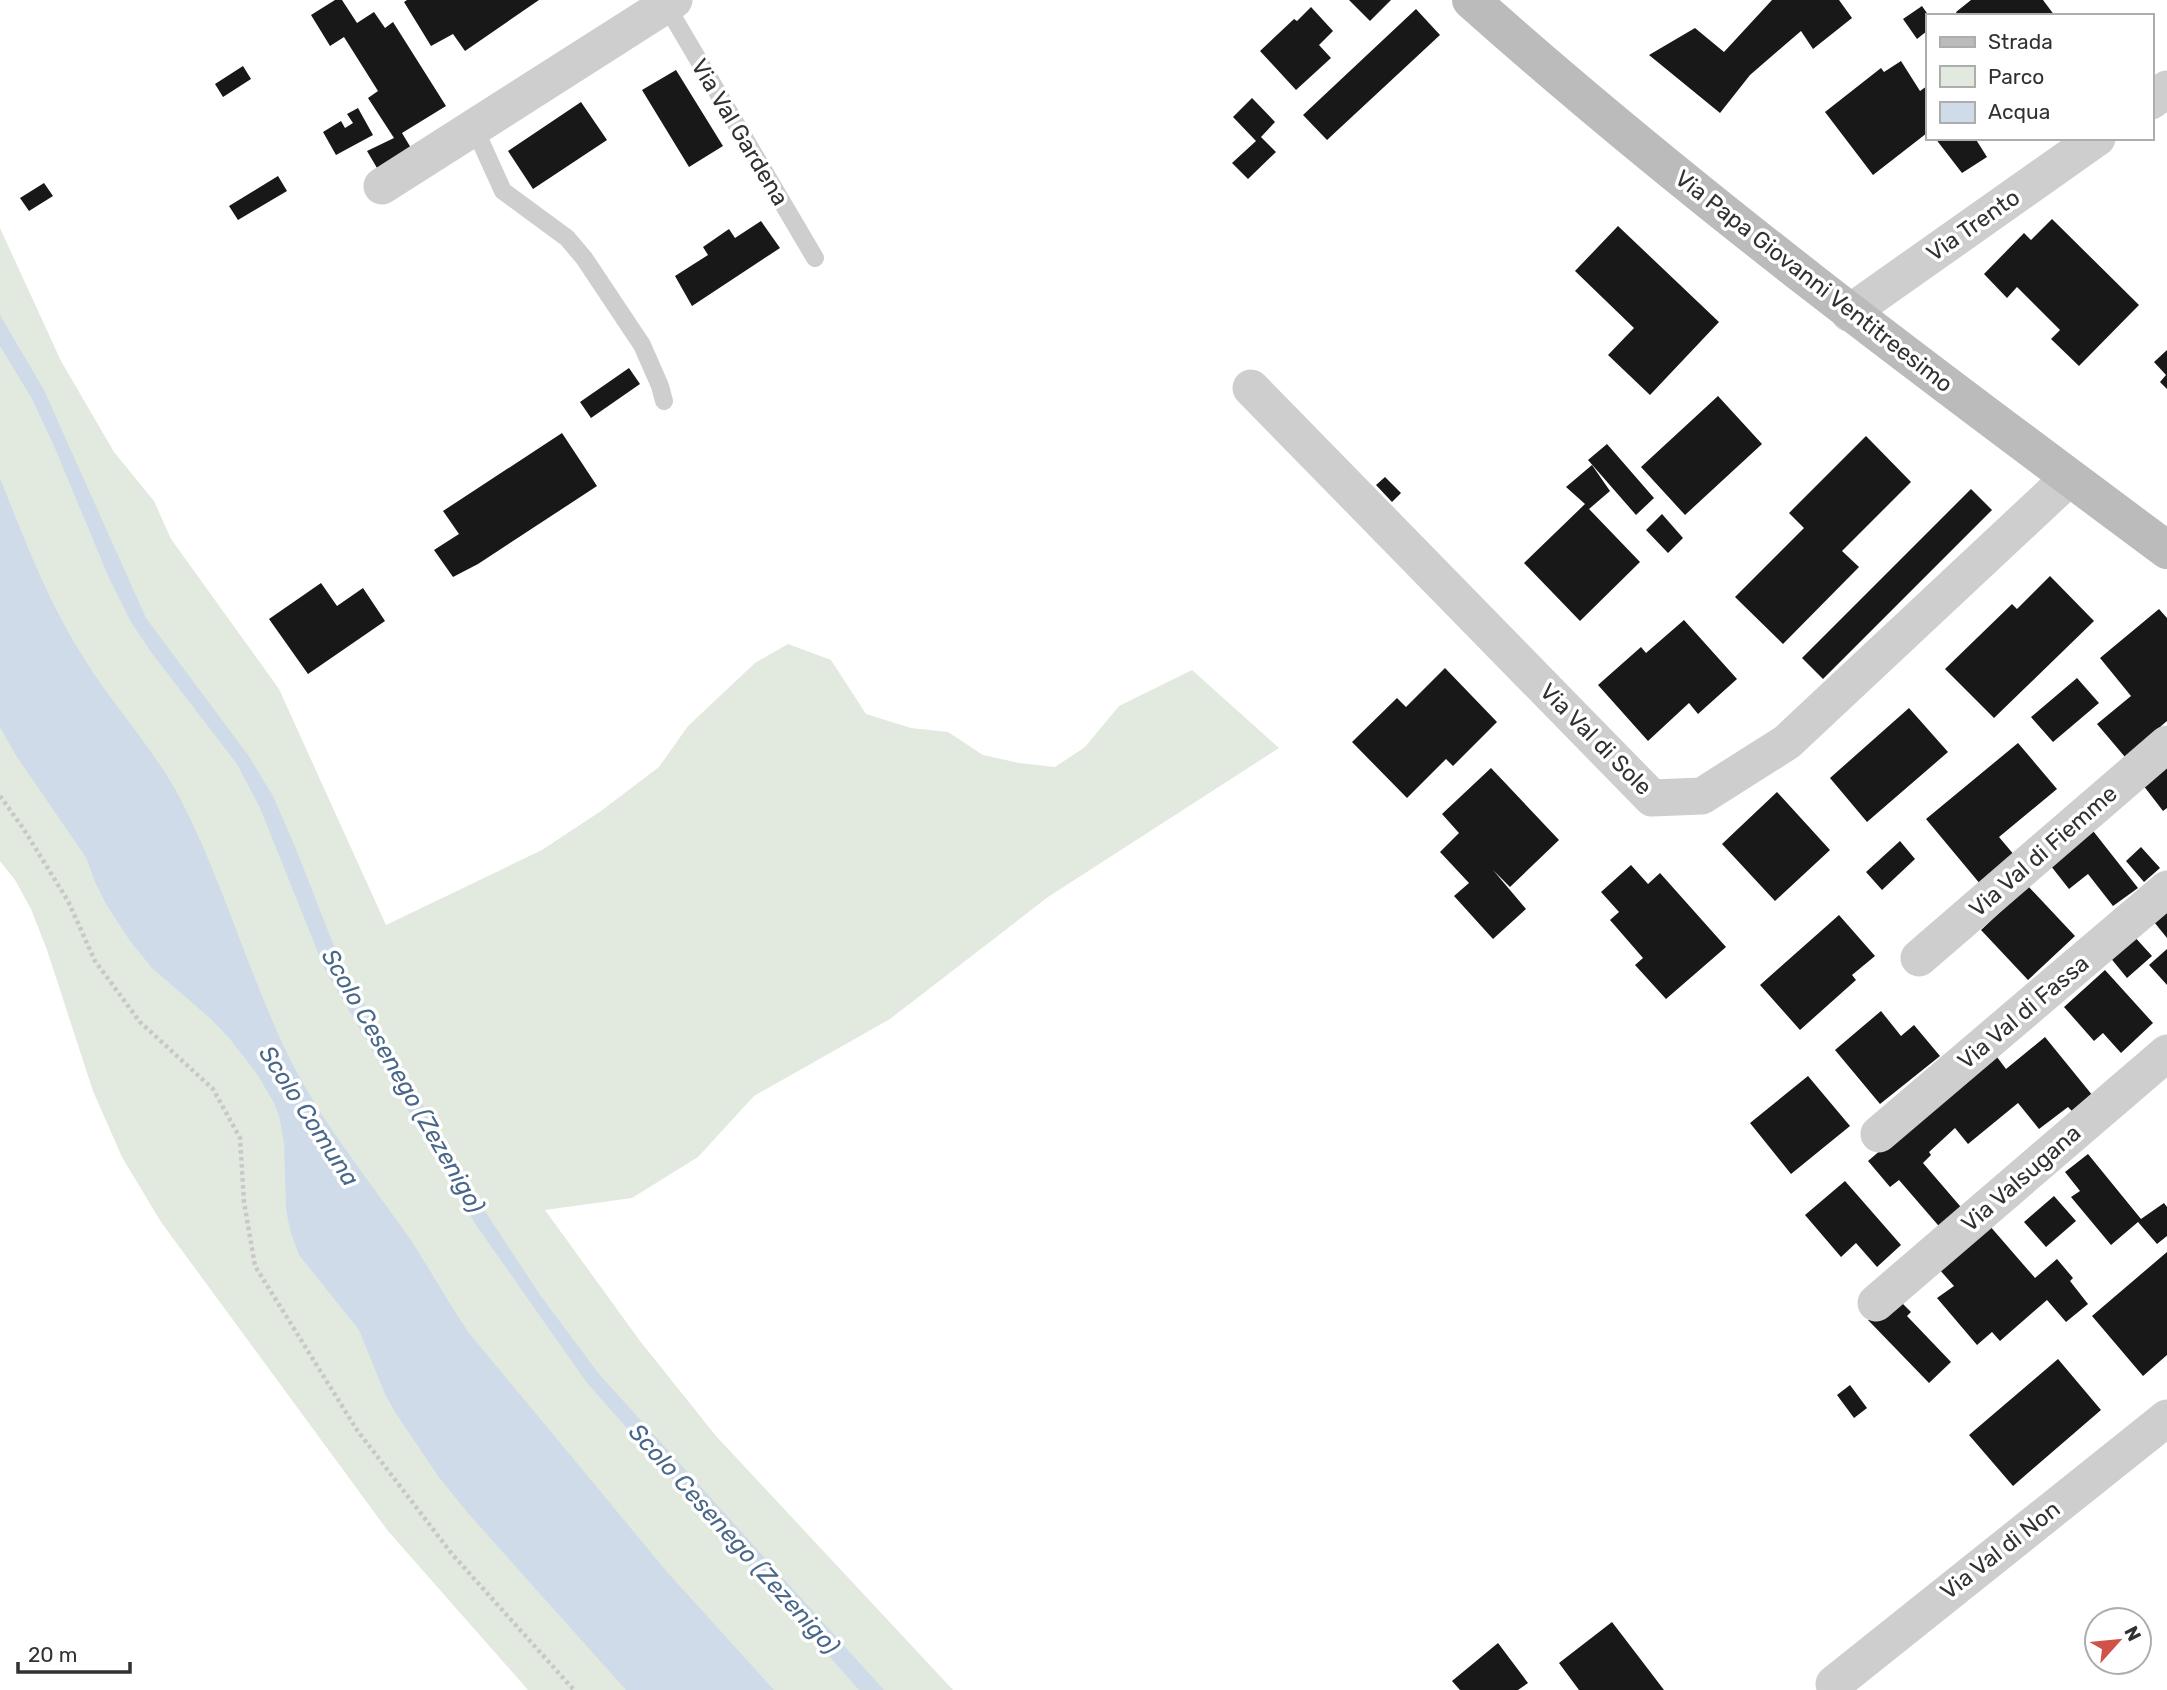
<svg xmlns="http://www.w3.org/2000/svg" width="2167" height="1690" viewBox="0 0 2167 1690" font-family="Rubik,sans-serif">
<style>
.green{fill:#e2e9de}
.water{fill:#d0dbe9}
.building{fill:#181818}
.lines{fill:none;stroke-linecap:round;stroke-linejoin:round}
.path{stroke:#c8c8c8;stroke-width:4.5;stroke-dasharray:3.5 3.5;stroke-linecap:butt}
.service{stroke:#cecece;stroke-width:18}
.minor{stroke:#cecece;stroke-width:37}
.secondary{stroke:#bbb;stroke-width:38}
.labels{text-anchor:middle;dominant-baseline:central;stroke-width:7;stroke-linejoin:round;paint-order:stroke}
.street-label{font-size:23px;fill:#313131;stroke:#fff}
.water-label{font-size:24px;font-style:italic;fill:#486789;stroke:#fff}
</style>
<rect width="100%" height="100%" fill="#fff"/>
<path class="green" d="M0,228L61,361L114,452L154,501L171,539L279,689L386,925L542,850L601,811L659,767L688,726L755,663L788,644L831,660L866,714L911,728L948,732L983,755L1019,763L1055,767L1085,747L1119,706L1192,670L1279,748L1048,897L890,1019L754,1096L698,1157L632,1198L545,1210L640,1341L716,1436L953,1690H528L388,1531L161,1222L122,1157L93,1091L47,950L31,909L15,880L0,861Z"/>
<path class="water" d="M0,315L44,390L146,618L248,755L273,796L296,849L341,964L481,1205L540,1295L599,1374L884,1690H859L587,1383L476,1225L325,970L260,808L237,764L151,652L131,622L109,578L54,446L32,399L0,346Z
M0,478C25,541 49,604 85,660C115,708 155,750 181,800C222,880 247,968 285,1049C315,1112 358,1166 398,1222C424,1257 444,1297 469,1333L668,1573L774,1690H626L467,1512L438,1476L395,1412L385,1394L359,1330L299,1255L290,1230L286,1209L284,1143L279,1116L274,1103L257,1074L230,1039L211,1019L152,968L130,941L106,904L95,882L87,859L15,754L0,727Z"/>
<path class="building" d="M335,0H342L357,23L374,12L385,28L393,22L446,106L402,133L411,148L377,168L367,151L394,138L368,98L378,91L344,37L330,46L311,15Z
M407,0H539L465,51L453,34L431,46L404,2Z
M1349,0H1391L1370,21Z
M1772,0H1839L1852,18L1813,49L1801,31L1750,75L1720,113L1649,55L1695,28L1724,52Z
M1971,0H2043L2055,16H1958L1956,12Z
M1922,6L1929,16L1927,31L1917,39L1903,19Z
M1311,7L1333,31L1319,45L1331,58L1296,90L1260,51L1294,19L1297,21Z
M1416,9L1440,35L1327,140L1303,115Z
M1901,61L1920,91L1927,86V133L1873,175L1825,112L1881,68L1884,72Z
M243,66L251,79L223,97L215,84Z
M676,70L723,146L689,167L642,90Z
M1252,98L1275,122L1261,137L1276,152L1248,179L1232,163L1256,141L1233,117Z
M581,102L607,140L533,189L508,151Z
M358,108L373,135L336,155L323,132L341,121L345,128L353,123L347,114Z
M1935,138H1975L1987,157L1962,173Z
M278,176L287,191L238,220L229,206Z
M44,183L53,196L29,211L20,198Z
M2052,219L2139,305L2079,366L2051,339L2060,330L2017,287L2007,298L1984,274L2024,233L2031,240Z
M761,221L780,248L692,306L675,276L708,255L703,247L729,229L735,238Z
M1618,226L1719,322L1650,395L1608,355L1634,328L1575,271Z
M2167,350V389L2160,382L2166,375L2154,362Z
M629,368L640,384L591,418L580,402Z
M1718,396L1762,444L1685,515L1641,467Z
M562,433L597,486L478,564L453,577L434,550L459,534L443,511Z
M1866,436L1911,482L1842,551L1859,567L1783,644L1735,597L1804,528L1789,513Z
M1607,444L1654,498L1636,515L1588,460Z
M1592,465L1610,491L1589,509L1640,562L1580,621L1524,563L1585,504L1566,487Z
M1385,477L1401,493L1392,502L1376,485Z
M1971,489L1992,510L1823,679L1802,658Z
M1662,514L1683,538L1668,553L1646,530Z
M2050,576L2094,621L1994,718L1945,669L2012,604L2017,609Z
M321,583L337,606L363,588L385,621L308,674L269,619Z
M2159,609L2167,618V721L2125,757L2097,724L2131,696L2100,658Z
M1684,620L1737,679L1698,714L1689,703L1648,741L1598,685L1641,647L1646,653Z
M1445,668L1497,722L1453,766L1446,759L1407,798L1352,742L1397,698L1406,707Z
M2077,678L2099,703L2053,742L2031,717Z
M1909,708L1948,752L1867,822L1830,778Z
M2018,743L2057,789L1999,837L2015,856L1981,885L1926,819Z
M2167,766V808L2163,811L2143,785Z
M1491,768L1559,840L1510,887L1493,870L1526,909L1493,939L1454,896L1469,883L1440,852L1459,833L1442,814Z
M1777,792L1830,850L1775,901L1722,844Z
M2090,827L2138,888L2113,906L2088,874L2069,889L2047,861Z
M1900,841L1915,859L1882,890L1866,872Z
M2141,847L2160,868L2144,882L2126,861Z
M1631,865L1648,884L1660,873L1726,947L1666,999L1635,965L1643,958L1610,920L1619,912L1601,892Z
M2028,886L2075,936L2028,980L1981,930Z
M2167,902V938L2150,917Z
M1839,915L1875,956L1852,975L1856,980L1800,1030L1760,985Z
M2133,935L2152,956L2127,978L2109,956Z
M2167,949V985L2149,965Z
M2105,970L2153,1023L2121,1053L2103,1033L2094,1041L2064,1007Z
M1881,1011L1901,1036L1914,1025L1940,1056L1880,1104L1835,1050Z
M2045,1037L2093,1096L2073,1112L2068,1107L2039,1129L2018,1103L1968,1144L1955,1128L1929,1152L1931,1155L1923,1163L1966,1213L1944,1232L1899,1180L1890,1187L1868,1161L1994,1053L2006,1069Z
M1808,1076L1850,1126L1791,1174L1750,1123Z
M2088,1154L2141,1219L2164,1203L2167,1207V1236L2157,1244L2138,1222L2111,1245L2071,1197L2080,1191L2065,1172Z
M1845,1181L1901,1245L1877,1267L1856,1243L1841,1257L1805,1215Z
M2054,1196L2076,1221L2046,1247L2024,1222Z
M1989,1225L2035,1278L2057,1259L2073,1278L2070,1281L2088,1304L2066,1322L2047,1300L2000,1341L1992,1332L1977,1345L1937,1298L1954,1286L1939,1269Z
M2167,1252V1355L2143,1376L2092,1316Z
M1894,1295L1911,1312L1907,1316L1951,1362L1929,1383L1868,1320Z
M2058,1359L2101,1410L2013,1486L1969,1435Z
M1850,1385L1867,1408L1854,1418L1837,1395Z
M1612,1622L1648,1669L1664,1690H1579L1559,1663Z
M1498,1643L1528,1683L1518,1690H1460L1452,1681Z"/>
<g class="lines">
<path class="path" d="M0,796L23,828L68,901L95,961L140,1022L213,1089L240,1138L244,1202L255,1266L357,1430L452,1554L574,1690"/>
<path class="service" d="M666,5L815,258
M474,127L503,191L567,238L584,258L642,345L660,386L664,401"/>
<path class="minor" d="M2151,101L2167,89
M382,186L674,0
M1849,313L2097,138
M1251,388L1652,798L1702,796L1787,742L2069,478
M1919,958L2167,744
M1879,1134L2167,889
M1876,1303L2167,1053
M1834,1684L2167,1418"/>
<path class="secondary" d="M1471,0C1692,197 1930,374 2167,550"/>
</g>
<g class="labels">
<g class="street-label">
<text transform="translate(740 132) rotate(59)">Via Val Gardena</text>
<text transform="translate(1973 225) rotate(-35)">Via Trento</text>
<text transform="translate(1814 281) rotate(38)">Via Papa Giovanni Ventitreesimo</text>
<text transform="translate(1596 739) rotate(45)">Via Val di Sole</text>
<text transform="translate(2043 851) rotate(-41)">Via Val di Fiemme</text>
<text transform="translate(2023 1012) rotate(-40)">Via Val di Fassa</text>
<text transform="translate(2021 1178) rotate(-41)">Via Valsugana</text>
<text transform="translate(2000 1550) rotate(-38)">Via Val di Non</text>
</g>
<g class="water-label">
<text transform="translate(403 1081) rotate(60)">Scolo Cesenego (Zezenigo)</text>
<text transform="translate(309 1116) rotate(57)">Scolo Comuna</text>
<text transform="translate(734 1539) rotate(48)">Scolo Cesenego (Zezenigo)</text>
</g>
</g>
<rect x="1926" y="14" width="228" height="126" fill="#ffffff" stroke="#adadad" stroke-width="2"/>
<rect x="1940" y="37" width="35" height="10" fill="#bbbbbb" stroke="#adadad" stroke-width="2"/>
<text x="1988" y="49" font-size="21" fill="#313131">Strada</text>
<rect x="1940" y="66" width="35" height="21" fill="#e2e9de" stroke="#adadad" stroke-width="2"/>
<text x="1988" y="84" font-size="21" fill="#313131">Parco</text>
<rect x="1940" y="102" width="35" height="21" fill="#d0dbe9" stroke="#adadad" stroke-width="2"/>
<text x="1988" y="119" font-size="21" fill="#313131">Acqua</text>
<g transform="translate(2118 1641) rotate(63)"><circle r="33" fill="#ffffff" stroke="#adadad" stroke-width="2"/>
<path d="M0-5L12 26L0 18L-12 26Z" fill="#d0534a"/>
<text y="-10" font-size="19" font-weight="bold" text-anchor="middle" fill="#313131">N</text>
</g>
<path d="M18 1662v10h112v-10" fill="none" stroke="#313131" stroke-width="3.5"/>
<text x="28" y="1662" font-size="21" fill="#313131" stroke="#ffffff" stroke-width="5" paint-order="stroke">20 m</text>
</svg>
